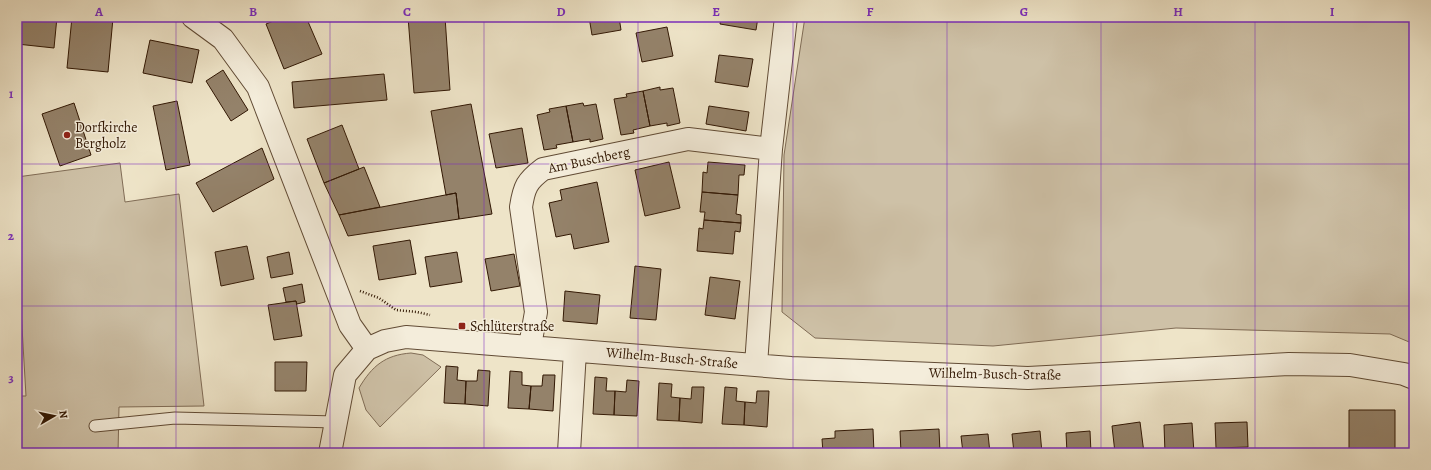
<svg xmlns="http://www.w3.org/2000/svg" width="1431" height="470" viewBox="0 0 1431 470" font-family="Alegreya,serif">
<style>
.green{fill:#cec1a7;stroke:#806c56}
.building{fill:#94826a;stroke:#321804}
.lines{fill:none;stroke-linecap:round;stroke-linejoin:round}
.service-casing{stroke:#614b35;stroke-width:13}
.minor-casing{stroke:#614b35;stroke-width:24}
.path{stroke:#321804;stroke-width:2.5;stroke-dasharray:1 2;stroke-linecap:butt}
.service{stroke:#f4eddb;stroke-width:11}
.minor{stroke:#f4eddb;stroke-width:22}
.grid{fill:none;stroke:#7b2cbf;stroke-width:1;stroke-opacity:0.55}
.poi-dot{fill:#8f2418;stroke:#f4eddb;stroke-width:1.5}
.labels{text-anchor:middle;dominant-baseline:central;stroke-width:3;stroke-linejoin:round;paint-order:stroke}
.poi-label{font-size:14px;fill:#321804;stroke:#f4eddb;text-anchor:start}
.street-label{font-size:14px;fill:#321804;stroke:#f4eddb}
.neatline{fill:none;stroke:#7b2cbf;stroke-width:1.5}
.grid-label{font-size:13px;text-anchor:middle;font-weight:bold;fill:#7b2cbf}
</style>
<rect width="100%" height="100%" fill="#eee4c8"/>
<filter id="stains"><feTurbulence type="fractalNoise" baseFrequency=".005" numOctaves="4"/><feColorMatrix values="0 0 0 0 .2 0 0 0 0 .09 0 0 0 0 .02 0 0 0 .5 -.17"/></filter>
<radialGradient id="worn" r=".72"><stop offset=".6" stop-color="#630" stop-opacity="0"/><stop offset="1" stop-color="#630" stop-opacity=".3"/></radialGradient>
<path class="green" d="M805,17H1414V344L1390,334L1176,328L993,346L815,338L782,312L784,155Z
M120,163L125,202L179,194L204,406L119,407L118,453H17V396H26L17,241V177Z
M411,353L423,355L441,367L380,427L366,410L359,388C372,366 385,355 411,353Z"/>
<path class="building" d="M17,17H57L54,48L17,44Z
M72,17L113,18L108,72L67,68Z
M283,17H306L322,54L284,69L266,24Z
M315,17H367V18H315Z
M408,17H445L450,90L414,93Z
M589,17H619L621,30L592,35Z
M721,17H758L756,30L720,24Z
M667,27L673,56L642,62L636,33Z
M150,40L199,50L192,83L143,73Z
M719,55L753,59L748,87L715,82Z
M223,70L248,110L231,121L206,81Z
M384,74L387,100L294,108L292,82Z
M660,87V90L673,88L680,123L667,126V123L650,126L643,91Z
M643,91L650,126L633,130L634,133L621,135L614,99L627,97L626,94Z
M177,101L190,165L166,170L153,106Z
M74,103L91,155L60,166L42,114Z
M583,103L584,106L596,104L603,139L590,142V139L573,142L566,106Z
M471,104L492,214L459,219L456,193L446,195L431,111Z
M566,106L573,142L556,145L557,148L544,150L537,115L550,112L549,109Z
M709,106L749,112L746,131L706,124Z
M342,125L359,169L324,183L307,139Z
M522,128L528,163L496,168L489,134Z
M262,148L274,179L213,212L196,183Z
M669,162L680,208L645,216L635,170Z
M708,162L745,165L744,175H739L738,195L702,192L703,172L707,173Z
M364,167L380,207L339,215L324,183Z
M597,182L609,242L574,249L571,234L556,237L549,203L562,200L560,190Z
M702,192L738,195L736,214L741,215V223L704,220L705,212H700Z
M456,193L459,219L348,236L339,215Z
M704,220L741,223L740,232L735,231L733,254L697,251L699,228L703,229Z
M410,240L416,274L379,280L373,246Z
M247,246L254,279L221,286L215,252Z
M289,252L293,274L271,278L267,257Z
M457,252L462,282L430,287L425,257Z
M514,254L520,286L491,291L485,259Z
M635,266L661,269L656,320L630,318Z
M710,277L740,281L735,319L705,315Z
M302,284L305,302L297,304L296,301L286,302L283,288Z
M565,291L600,295L597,324L563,321Z
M296,301L302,336L274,340L268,305Z
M275,362H307L306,391H275Z
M446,366L458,367L457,380L466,381L465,404L444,403Z
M478,370L490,371L488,406L465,404L466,381H477Z
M510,371L522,372V385L531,386L529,409L508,408Z
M543,375H555L553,411L529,409L531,386H542Z
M595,377L607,378L606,391H615L614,415L593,414Z
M627,380L639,381L637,416L614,415L615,391L626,392Z
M659,383L672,384L671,397L680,398L679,421L657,420Z
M692,387H704L702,423L679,421L680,398L691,399Z
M725,387L737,388L736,401L745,402L744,425L722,424Z
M757,391H769L767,427L744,425L745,402L756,403Z
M1349,410H1395V453H1349Z
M1140,422L1144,453H1115L1112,426Z
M1247,422L1248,447L1216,448L1215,423Z
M1192,423L1194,453H1165L1164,425Z
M873,429L874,453H823L822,439L835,438V431Z
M939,429L940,453H901L900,431Z
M1040,431L1042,453H1014L1012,434Z
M1090,431L1091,453H1067L1066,433Z
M988,434L990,453H963L961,436Z"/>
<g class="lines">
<g class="service-casing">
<path id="service" d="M95,426L175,418L336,422"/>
</g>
<g class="minor-casing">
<path id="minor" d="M193,17L223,39L258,87L350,325L367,349
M530,346L536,312L521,207C524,187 527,181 543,169L688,139L771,149
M756,365L771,149L786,17
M569,452L575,351
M330,453L345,375L367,349L385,341L406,337L791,368L1028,378L1289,364L1350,365L1404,374L1414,378"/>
</g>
<path class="path" d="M360,291L379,298L396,310L417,312L430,315"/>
<use href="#service" class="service"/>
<use href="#minor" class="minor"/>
</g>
<path class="grid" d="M176,17V453M330,17V453M484,17V453M638,17V453M793,17V453M947,17V453M1101,17V453M1255,17V453M17,164H1414M17,306H1414"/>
<g class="poi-dot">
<circle cx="67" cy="135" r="4"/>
<rect x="458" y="322" width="8" height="8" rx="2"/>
</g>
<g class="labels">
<g class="poi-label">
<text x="75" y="127">Dorfkirche<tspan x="75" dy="16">Bergholz</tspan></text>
<text x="470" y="326">Schlüterstraße</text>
</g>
<g class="street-label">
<text transform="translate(589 160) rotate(-12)">Am Buschberg</text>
<text transform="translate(672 358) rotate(5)">Wilhelm-Busch-Straße</text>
<text transform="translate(995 374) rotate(1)">Wilhelm-Busch-Straße</text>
</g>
</g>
<rect width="1431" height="470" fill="none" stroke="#eee4c8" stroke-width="44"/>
<g transform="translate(54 416) rotate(81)" stroke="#f4eddb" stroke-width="3" paint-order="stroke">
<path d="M0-3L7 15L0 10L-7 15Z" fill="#321804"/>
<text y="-6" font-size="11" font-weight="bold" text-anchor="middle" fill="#321804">N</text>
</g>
<rect x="22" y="22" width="1387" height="426" class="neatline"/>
<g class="grid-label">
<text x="99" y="16">A</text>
<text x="253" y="16">B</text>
<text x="407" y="16">C</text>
<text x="561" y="16">D</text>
<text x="716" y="16">E</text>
<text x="870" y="16">F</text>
<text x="1024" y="16">G</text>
<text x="1178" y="16">H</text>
<text x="1332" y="16">I</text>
<text x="11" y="98">1</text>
<text x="11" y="240">2</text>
<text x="11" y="382">3</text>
</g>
<rect width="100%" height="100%" filter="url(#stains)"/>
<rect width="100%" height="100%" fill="url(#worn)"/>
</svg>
